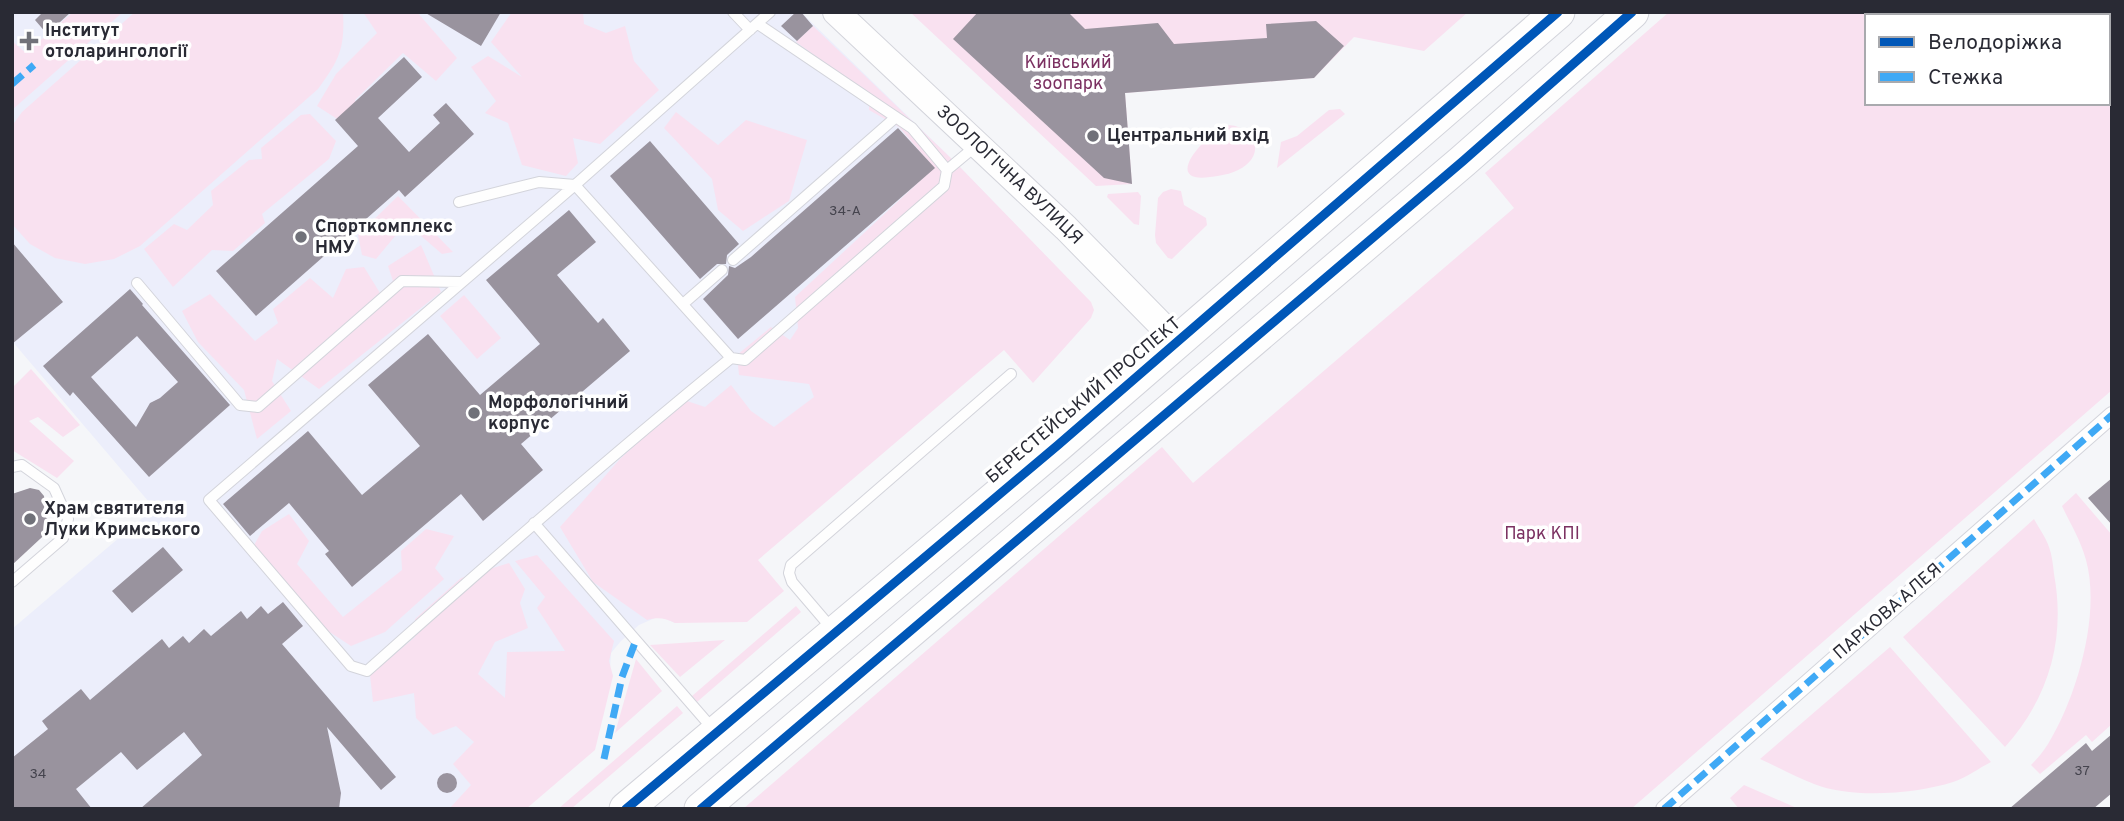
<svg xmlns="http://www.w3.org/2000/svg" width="2124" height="821" viewBox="0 0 2124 821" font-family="Overpass,sans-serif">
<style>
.built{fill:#eceefb}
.green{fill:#f9e1f0;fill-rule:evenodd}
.building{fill:#99939e;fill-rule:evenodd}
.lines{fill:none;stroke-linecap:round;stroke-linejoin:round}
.service-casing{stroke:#d3d4db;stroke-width:12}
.pedestrian-casing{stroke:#d3d4db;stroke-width:18}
.tertiary-casing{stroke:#d3d4db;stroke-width:28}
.primary-casing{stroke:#d3d4db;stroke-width:35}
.service{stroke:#fefefe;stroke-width:10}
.pedestrian{stroke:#fefefe;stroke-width:16}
.tertiary{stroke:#fefefe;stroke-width:26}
.primary{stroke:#fefefe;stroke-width:33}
.quiet{stroke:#3fa9f5;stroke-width:7;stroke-dasharray:14 7;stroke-linecap:butt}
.cycleway-casing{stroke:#fff;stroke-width:13}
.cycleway{stroke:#0057b8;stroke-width:9}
.poi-dot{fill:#707179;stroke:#fff;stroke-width:2.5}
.labels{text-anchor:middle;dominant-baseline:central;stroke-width:7;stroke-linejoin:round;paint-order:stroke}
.number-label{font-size:14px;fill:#45444e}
.poi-label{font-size:18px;font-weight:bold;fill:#292a34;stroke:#fff;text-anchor:start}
.park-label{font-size:18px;fill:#7b3061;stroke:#fff}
.street-label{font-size:18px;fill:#292a34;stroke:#fff}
</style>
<rect width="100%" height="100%" fill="#f5f6f9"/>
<path class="built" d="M12,12H801L956,163L1072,283L675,623L667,619L657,617L639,625L621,641L611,653L610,669L613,676L458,809H12V629L154,508L12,341Z"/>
<path class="green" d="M73,12H123L12,110V41L26,53Z
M135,12H343C345,49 339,60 318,89L140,246L114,259L85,264L55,258L30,244L12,224V126L22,112Z
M363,12H417L457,58L436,81L403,53L355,100L362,135L317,106L336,74L377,33Z
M512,12H583L584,24L606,33L625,26L634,61L659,90L600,144L573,138L578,163L566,176L522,165L508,123L485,113L496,101L471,67L488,56L522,77L491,42Z
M910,12H1468L1424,51L1354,37L1314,78L1125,93L1132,184L1096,186Z
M1669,12H2112V390L1631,809H743L1162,447L1193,483L1514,208L1485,173ZM1867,16H2108V103H1867Z
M813,26L956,163L1091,302L1094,310L1091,318L1033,383L1004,350L758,560L784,591L747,622L675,623C665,618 658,617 647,620L593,582L560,527L620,459L684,400L705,407L731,385L751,411L774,427L814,397L809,384L739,375L737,355L771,327L790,340L798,328L795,297L934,168L899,127L869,110V95L796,42Z
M1340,109L1345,114L1277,168L1281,142L1297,136L1329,110Z
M676,112L718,145L746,120L807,140L789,201L743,231L718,210L712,179L664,128Z
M310,114L336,141L329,159L262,214L265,223L233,251L212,250L173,287L144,249L174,224L187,230L213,205L211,191L249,160L262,159L261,148L301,115Z
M1227,125C1250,125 1266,149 1246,165C1237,173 1221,176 1210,177C1159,184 1208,132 1227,125Z
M1171,189L1181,191L1184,205L1206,218L1207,225L1172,259L1168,258L1156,243L1155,235L1158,198L1163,192Z
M1138,192L1141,196L1139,225L1134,224L1107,197L1108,194Z
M398,196L453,252L442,254L406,223L376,259L362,255L358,235Z
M421,245L441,292L319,389L277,359L272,381L291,411L257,439L244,390L198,342L182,311L210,294L255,341L278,323L273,309L310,278L333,298L346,269L364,267L380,293L393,281L388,266Z
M464,295L501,338L477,359L440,316Z
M31,369L80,425L63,437L38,417L29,421L74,461L57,478L12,450V388Z
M2076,493L2112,535V724L2092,742L2086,735L2040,774L2031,765C2037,759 2043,752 2048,744C2077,697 2101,614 2086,560C2081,541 2070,523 2062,506Z
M289,514L309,541L297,564L343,617L402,570L401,551L426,529L454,536L435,568L444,579L385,632L351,646L322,627L253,547L262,531Z
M2034,519C2039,528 2046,538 2049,547C2052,555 2053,565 2054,574C2066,639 2049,698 2005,747L1903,637Z
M537,555L614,641L609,661L613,676L595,750L526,809H449L471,785L453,764L474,742L456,726L433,735L416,718L414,693L373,702L370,675L415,637V619L461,578L509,563L525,589L520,603L528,628L495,642L478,674L505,698L507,652L565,651L537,608L545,597L515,561Z
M796,606L801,612L697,702L692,696Z
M725,640L680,677L650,645Z
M1890,647L1991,762C1979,768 1966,778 1953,782C1916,794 1851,799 1814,784C1796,777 1778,767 1760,759Z
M636,659L662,691L615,733Z
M677,706L683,713L571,809H558Z
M1744,785L1799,809H1739L1730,798Z"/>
<path class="building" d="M43,12H71L47,34L35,20Z
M424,12H501L481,46Z
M796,12H801L813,26L797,41L781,26Z
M978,12H1068L1085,29L1158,23L1174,44L1267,38L1266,24L1316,21L1344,46L1314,78L1125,93L1132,184L1104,178L953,39Z
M404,57L422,77L378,118L409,152L440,123L433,115L446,103L474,134L405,197L399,190L256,316L216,271L358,146L335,120Z
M898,128L935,168L738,339L703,299L728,275L729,266L735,268L751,257Z
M650,141L739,244L727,255L726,264H717L700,279L610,176Z
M569,210L596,242L557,275L598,323L603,318L630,351L521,444L543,470L483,521L461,494L352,587L325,554L329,551L289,503L250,536L223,504L308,431L362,495L420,446L368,385L428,334L480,395L540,344L486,280Z
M12,242L63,302L12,344Z
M130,289L143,304L142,305L230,405L149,477L73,392L70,396L43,366ZM137,336L178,382L160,398L150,403L136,427L91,377Z
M2112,478V525L2088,498Z
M30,488L39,490L44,496L45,505L42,513L54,526L12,565V494Z
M163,547L183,570L132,613L112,591Z
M283,602L303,626L282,644L396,777L381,790L327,727L341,793L339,809H140L202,755L184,732L137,770L121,752L76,789L92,809H12V758L48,729L42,721L81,689L90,700L162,639L169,648L183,636L189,643L204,629L211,636L241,611L247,619L261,606L268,614Z
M2112,734V793L2093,809H2009L2086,743L2092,751Z
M437 783a10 10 0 1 1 20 0a10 10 0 1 1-20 0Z"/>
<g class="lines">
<g class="service-casing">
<path id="service" d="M733,12L750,30
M758,24L912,128L947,170L944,186L745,360L731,358C607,459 487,564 367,671L351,666L209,500L575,185L770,12
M947,170L977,145
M459,202L539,182L575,185L731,358
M733,260L896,117
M137,283L240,405L258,407L402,281L461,282
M683,304L722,270
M12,467L22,465L54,488L68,519L63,538L12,582
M534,523L713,729
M833,630L792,582L789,573L791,565L1011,374"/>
</g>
<g class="pedestrian-casing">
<path id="pedestrian" d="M1664,809L2112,415"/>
</g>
<g class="tertiary-casing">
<g id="tertiary">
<path id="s1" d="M836,12L1066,228L1178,342"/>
</g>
</g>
<g class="primary-casing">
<path id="primary" d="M626,809L1058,445L1558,12
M701,809L1463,161L1632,12"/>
</g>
<use href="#service" class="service"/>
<use href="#pedestrian" class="pedestrian"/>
<use href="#tertiary" class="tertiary"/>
<use href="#primary" class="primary"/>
<path class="quiet" d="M12,84L34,65
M604,759L622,677L636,640
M1664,809L2112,415"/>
<g class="cycleway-casing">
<path id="cycleway" d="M626,809L1058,445L1558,12
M701,809L1463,161L1632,12"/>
</g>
<use href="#cycleway" class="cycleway"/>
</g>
<g class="poi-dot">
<path d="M25.5 30.5h7v7h7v7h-7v7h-7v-7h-7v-7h7z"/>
<circle cx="1093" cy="136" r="7"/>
<circle cx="301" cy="237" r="7"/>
<circle cx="474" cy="413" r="7"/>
<circle cx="30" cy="519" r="7"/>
</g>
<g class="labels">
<g class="number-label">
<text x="845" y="211">34-А</text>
<text x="2082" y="771">37</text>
<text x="38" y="774">34</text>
</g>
<g class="poi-label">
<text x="45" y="31">Інститут<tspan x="45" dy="21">отоларингології</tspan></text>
<text x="1107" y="136">Центральний вхід</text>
<text x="315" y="227">Спорткомплекс<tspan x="315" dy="21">НМУ</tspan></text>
<text x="488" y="403">Морфологічний<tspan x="488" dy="21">корпус</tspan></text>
<text x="44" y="509">Храм святителя<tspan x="44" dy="21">Луки Кримського</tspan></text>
</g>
<g class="park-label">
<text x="1068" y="63">Київський<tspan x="1068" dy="21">зоопарк</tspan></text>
<text x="1542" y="534">Парк КПІ</text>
</g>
<g class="street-label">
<text stroke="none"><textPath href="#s1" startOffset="238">ЗООЛОГІЧНА ВУЛИЦЯ</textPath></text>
<text transform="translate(1084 401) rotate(-40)">БЕРЕСТЕЙСЬКИЙ ПРОСПЕКТ</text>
<text transform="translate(1888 612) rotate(-41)">ПАРКОВА АЛЕЯ</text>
</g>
</g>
<rect width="2124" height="821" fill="none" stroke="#292a34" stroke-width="28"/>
<rect x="1865" y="14" width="245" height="91" fill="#ffffff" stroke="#a9aaae" stroke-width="2"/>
<rect x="1879" y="37" width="35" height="10" fill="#0057b8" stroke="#a9aaae" stroke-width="2"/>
<text x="1928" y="49" font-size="21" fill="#292a34">Велодоріжка</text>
<rect x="1879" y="72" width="35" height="10" fill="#3fa9f5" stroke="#a9aaae" stroke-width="2"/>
<text x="1928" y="84" font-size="21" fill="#292a34">Стежка</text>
</svg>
